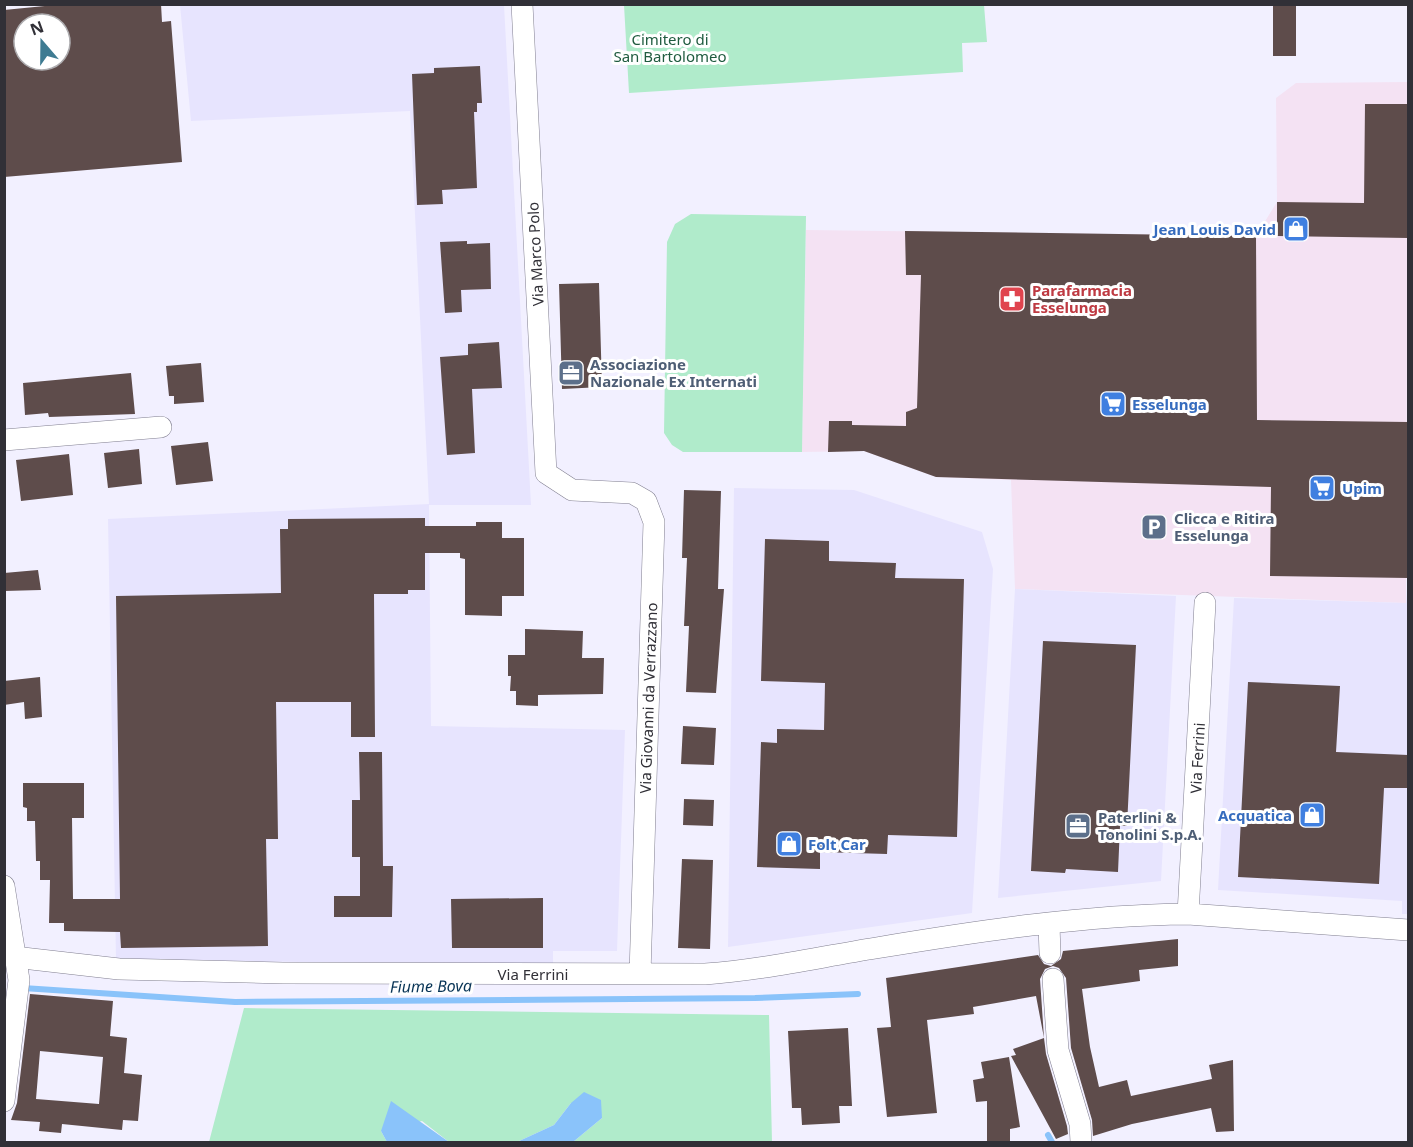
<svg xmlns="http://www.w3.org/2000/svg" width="1413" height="1147" viewBox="0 0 1413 1147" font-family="'Noto Sans',sans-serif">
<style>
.commercial{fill:#f4e2f3}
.built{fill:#e7e4fe}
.green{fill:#b0ebcb}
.water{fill:#8ac3fa}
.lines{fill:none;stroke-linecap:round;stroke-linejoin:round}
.stream{stroke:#8ac3fa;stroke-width:6}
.building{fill:#5e4c4b;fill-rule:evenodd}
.minor-casing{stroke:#817f90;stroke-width:22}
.minor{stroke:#fff;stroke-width:21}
.labels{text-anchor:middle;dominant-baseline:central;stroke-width:6;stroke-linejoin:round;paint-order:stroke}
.park-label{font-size:15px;fill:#1f5b3f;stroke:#fff}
.shop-label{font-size:15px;font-weight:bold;fill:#366cbe;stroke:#fff;text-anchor:start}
.street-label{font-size:15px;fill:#313037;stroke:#fff}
.health-label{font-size:15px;font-weight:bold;fill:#be3a42;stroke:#fff;text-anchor:start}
.service-label{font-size:15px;font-weight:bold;fill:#4e5e75;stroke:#fff;text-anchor:start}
.water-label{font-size:16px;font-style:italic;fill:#073355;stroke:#fff}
</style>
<rect width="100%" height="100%" fill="#f2f0ff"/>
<path class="commercial" d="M1408,82L1406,603L1015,589L1011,480L936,477L864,451L802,452L806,230L1256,236L1277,202L1276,98L1296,83Z"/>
<path class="built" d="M180,5H504L531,505H429L431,726L625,730L617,951H553V966L116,959L108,519L429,504L410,111L191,121Z
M734,488L854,490L982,532L993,569L972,913L728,947Z
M1015,589L1176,596L1161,881L998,898Z
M1407,589L1408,914H1402V901L1218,890L1234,598L1406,603Z"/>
<path class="green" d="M624,5H984L987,42L962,43L963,72L629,93Z
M691,214L806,216L802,452H683L672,445L664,433L667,242L675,224Z
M244,1008L769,1015L772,1142H573L602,1118L571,1103L554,1125L517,1142H449L422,1121L381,1131L387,1142H209Z"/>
<path class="water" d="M584,1092L601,1100L602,1118L573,1142H517L554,1125L571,1103Z
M391,1101L449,1142H387L381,1131Z"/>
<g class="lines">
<path class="stream" d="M23,988L235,1002L755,998L858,994
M1048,1135L1052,1142"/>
</g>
<path class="building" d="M65,4H161L162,22L171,21L182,162L4,177V10ZM24,24H60V60H24Z
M1273,4H1296V56H1273Z
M480,66L482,103H477V112H474L477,188L442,190L443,204L417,205L412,74L434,73V68Z
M1365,104H1408V238L1277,236V202L1364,203Z
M905,231L1256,236L1257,420L1408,422V578L1270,576L1271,487L936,477L864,451L828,452L829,421H852V425L906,426V412L917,408L921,275H906Z
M467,241V244L490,243L491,289L461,290L462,312L445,313L440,242Z
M599,283L602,387L562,389L559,284Z
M499,342L502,388L472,389L475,453L447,455L440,357L468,355V344Z
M201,363L204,402L174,404V396H169L166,366Z
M131,373L135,414L49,417L48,413L25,415L23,383Z
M208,442L213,481L176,485L171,446Z
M139,449L142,484L108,488L104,453Z
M69,454L73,495L21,501L16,460Z
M684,490L721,491L718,589H724L716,693L686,692L689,626H684L687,558H682Z
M425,518V526H476V522H502V538H524V596H502V616L465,615V559L460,558V553H425V590H408V594H374L375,737H351V702H276L278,839H266L268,946L121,948L120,932L64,931V923H49L50,880H40V861H36L35,821H27V808L23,807V783H84V818H72L73,899H120L116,596L281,593L280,529H288V519Z
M765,539L829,541V561L896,563L895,578L964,579L957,837L888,835L887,854L820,852V869L757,867L761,742L777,743V729L824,730L825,683L761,681Z
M38,570L41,590L4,591V573Z
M525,629L583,631L582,658H604L603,694L538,695V706L516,705V691H510L511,676H508V655H525Z
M1043,641L1136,645L1127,826H1120L1118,872L1066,869L1065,873L1031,871Z
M40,677L42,717L25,719L24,702L4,705V681Z
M1248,682L1340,686L1336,752L1408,755V788H1384L1379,884L1238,877Z
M683,726L716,728L714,765L681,764Z
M359,752H382L383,866H393L392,917H334V896H360V857H352V800H360Z
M684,799L714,800L713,826L683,825Z
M682,859L713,860L710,949L678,948Z
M543,898V948H452L451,899Z
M1178,939V966L1139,970L1140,981L1082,989L1090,1047L1099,1087L1127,1080L1131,1096L1212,1079L1209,1065L1233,1060L1234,1131L1216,1132L1211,1108L1132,1124L1093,1136L1092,1120L1071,1048L1066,978L1059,968L1053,966L1045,969L1040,979L1044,1038L1036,996L973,1007L974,1014L927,1020L937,1113L887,1117L877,1028L891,1027L886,978L1038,955L1044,964L1051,966L1061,959L1063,951Z
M30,994L113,1001L110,1036L127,1038L124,1073L142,1075L138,1121L123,1120L122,1130L62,1124L61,1133L39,1131L40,1122L11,1120L17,1103ZM40,1051L103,1057L99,1104L36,1099Z
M848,1028L852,1106H839L840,1123L802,1125L801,1108H792L788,1031Z
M1044,1038L1046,1054L1067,1126L1068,1134L1056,1139L1011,1056L1016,1055L1013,1049Z
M1009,1057L1020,1127L1010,1129V1143H987V1101L976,1102L973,1080L984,1078L981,1062Z"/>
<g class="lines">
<g class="minor-casing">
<path id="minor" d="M522,4L546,473L572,490L632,493L646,501L654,522L640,974
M4,440L161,427
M4,886L19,980L4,1101
M1188,914L1205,603
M1049,925L1050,953
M14,957L119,969L283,973L705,974C763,970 819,957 876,948C978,931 1084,915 1188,914L1408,930
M1053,979L1058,1050L1080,1124L1081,1142"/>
</g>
<use href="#minor" class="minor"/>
</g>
<defs>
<g id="shop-square" transform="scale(1.35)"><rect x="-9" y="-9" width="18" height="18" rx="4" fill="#3f7fe0" stroke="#fff"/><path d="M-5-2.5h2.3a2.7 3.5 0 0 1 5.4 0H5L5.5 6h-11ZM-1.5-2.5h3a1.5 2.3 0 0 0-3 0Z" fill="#fff"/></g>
<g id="pharmacy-square" transform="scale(1.35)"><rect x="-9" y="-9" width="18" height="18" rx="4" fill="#e0444e" stroke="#fff"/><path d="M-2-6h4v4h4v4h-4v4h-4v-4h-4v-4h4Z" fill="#fff"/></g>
<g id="office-square" transform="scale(1.35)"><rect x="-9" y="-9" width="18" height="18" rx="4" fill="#5c6f8a" stroke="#fff"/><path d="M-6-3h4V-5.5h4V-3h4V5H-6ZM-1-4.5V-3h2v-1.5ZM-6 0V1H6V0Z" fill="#fff"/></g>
<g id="supermarket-square" transform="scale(1.35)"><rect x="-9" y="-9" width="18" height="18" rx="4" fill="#3f7fe0" stroke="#fff"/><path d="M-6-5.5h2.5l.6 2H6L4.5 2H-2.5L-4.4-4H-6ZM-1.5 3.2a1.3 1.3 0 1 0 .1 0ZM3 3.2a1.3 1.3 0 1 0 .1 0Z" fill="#fff"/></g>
<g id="parking-square" transform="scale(1.35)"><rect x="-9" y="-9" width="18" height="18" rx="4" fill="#5c6f8a" stroke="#fff"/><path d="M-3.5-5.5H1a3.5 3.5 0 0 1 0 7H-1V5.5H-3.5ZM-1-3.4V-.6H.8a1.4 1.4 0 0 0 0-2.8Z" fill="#fff"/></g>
</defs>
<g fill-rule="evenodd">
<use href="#shop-square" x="1296" y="229"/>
<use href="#pharmacy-square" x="1012" y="299"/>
<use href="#office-square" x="571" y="373"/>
<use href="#supermarket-square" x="1113" y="404"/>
<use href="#supermarket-square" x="1322" y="488"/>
<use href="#parking-square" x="1154" y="527"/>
<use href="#shop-square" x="1312" y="815"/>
<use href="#office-square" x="1078" y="826"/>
<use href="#shop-square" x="789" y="844"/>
</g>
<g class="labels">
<g class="park-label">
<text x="670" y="39">Cimitero di<tspan x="670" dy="17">San Bartolomeo</tspan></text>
</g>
<g class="shop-label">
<text x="1276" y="229" text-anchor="end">Jean Louis David</text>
<text x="1132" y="404">Esselunga</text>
<text x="1342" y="488">Upim</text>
<text x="1292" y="815" text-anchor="end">Acquatica</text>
<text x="808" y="844">Folt Car</text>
</g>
<g class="street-label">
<text transform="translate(535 254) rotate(-93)">Via Marco Polo</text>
<text transform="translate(648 698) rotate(-88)">Via Giovanni da Verrazzano</text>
<text transform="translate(1197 758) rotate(-87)">Via Ferrini</text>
<text x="533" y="974">Via Ferrini</text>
</g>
<g class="health-label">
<text x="1032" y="290">Parafarmacia<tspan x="1032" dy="17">Esselunga</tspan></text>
</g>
<g class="service-label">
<text x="590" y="364">Associazione<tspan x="590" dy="17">Nazionale Ex Internati</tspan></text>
<text x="1174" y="518">Clicca e Ritira<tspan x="1174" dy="17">Esselunga</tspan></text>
<text x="1098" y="817">Paterlini &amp;<tspan x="1098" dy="17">Tonolini S.p.A.</tspan></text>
</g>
<g class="water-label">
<text transform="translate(431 986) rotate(-1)">Fiume Bova</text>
</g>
</g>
<rect width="1413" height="1147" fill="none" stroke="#313037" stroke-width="12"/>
<g transform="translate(42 42) rotate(340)"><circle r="28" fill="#ffffff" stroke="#adacaf" stroke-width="1.5"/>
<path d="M0-4.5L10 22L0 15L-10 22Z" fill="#3e7b92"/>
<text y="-9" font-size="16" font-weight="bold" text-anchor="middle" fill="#313037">N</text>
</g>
</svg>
